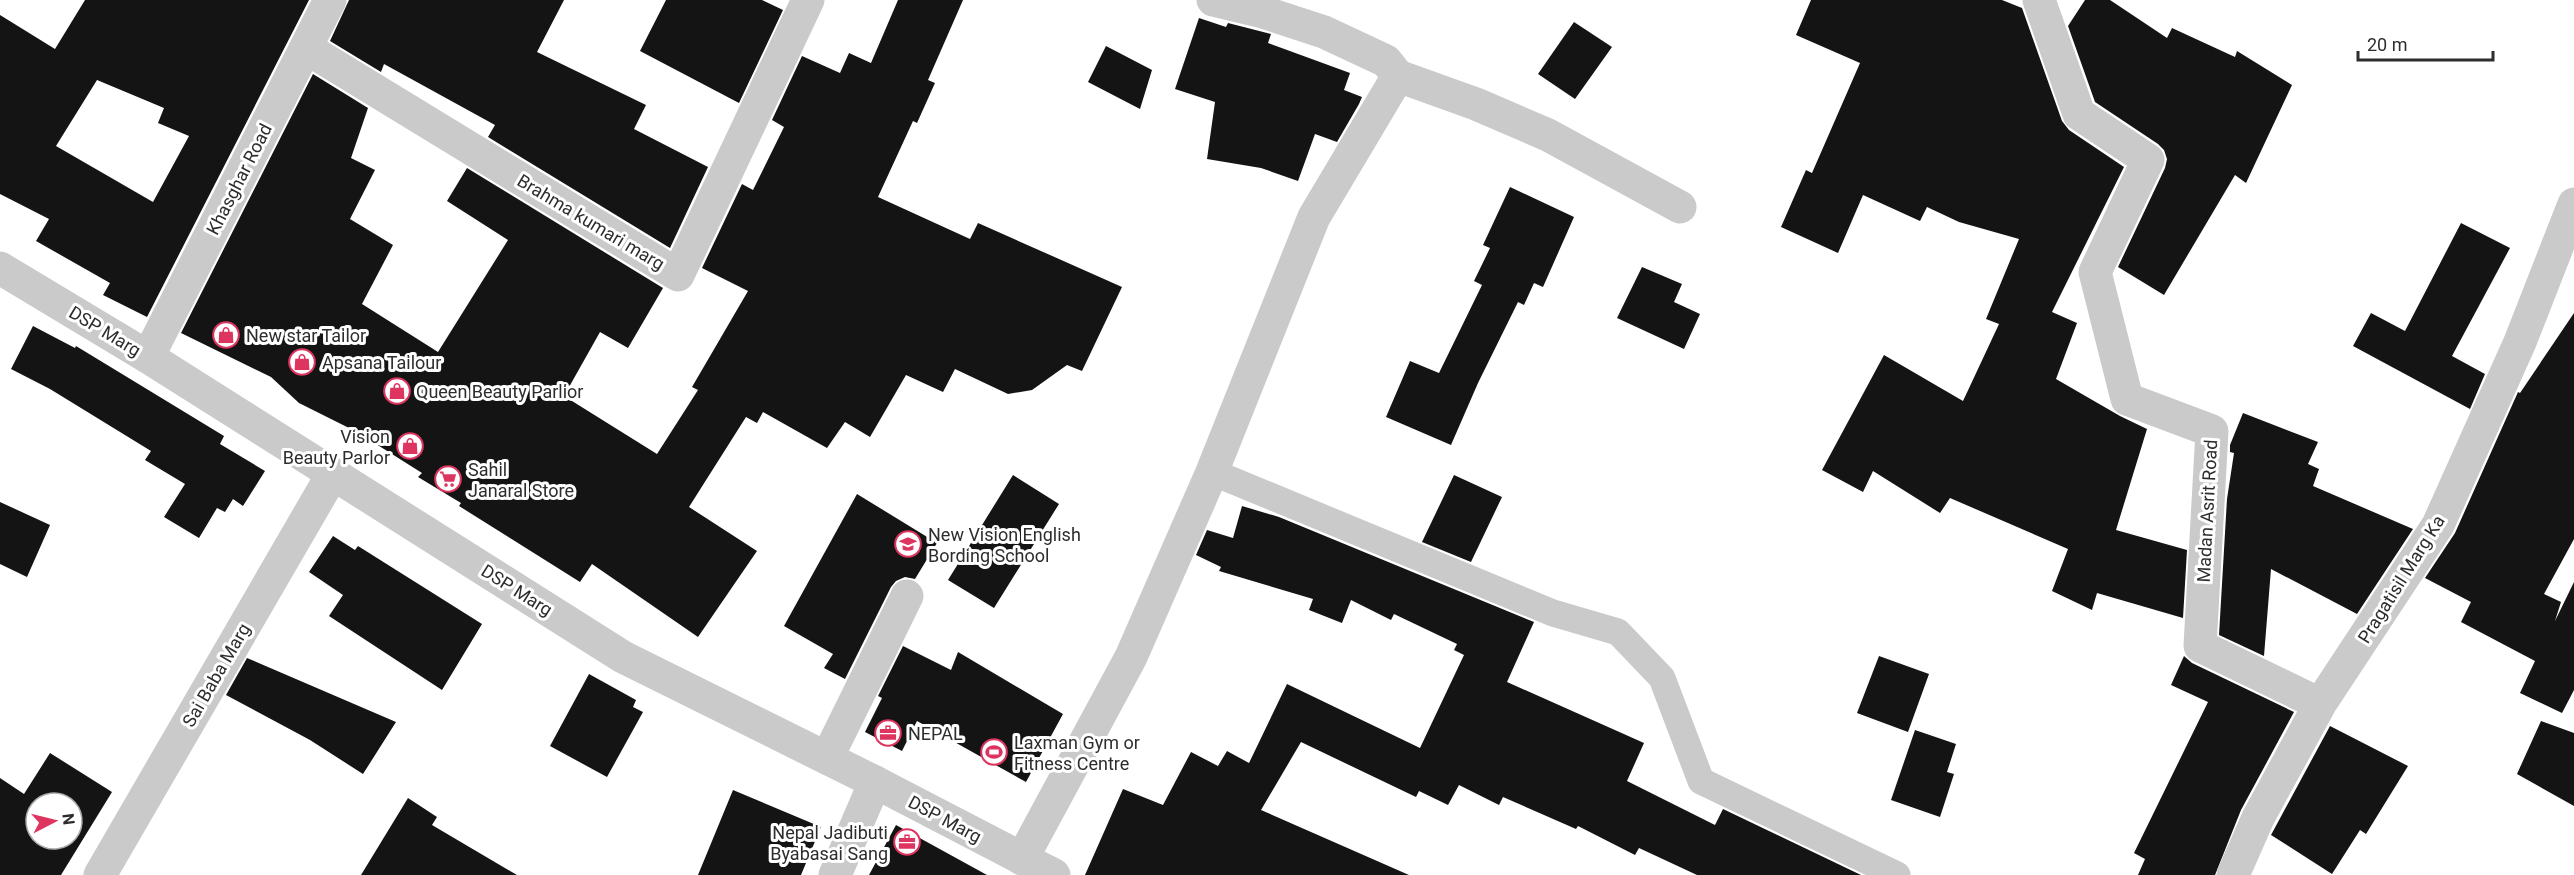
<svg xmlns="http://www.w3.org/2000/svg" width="2574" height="875" viewBox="0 0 2574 875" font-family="Roboto,sans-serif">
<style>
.building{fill:#141414;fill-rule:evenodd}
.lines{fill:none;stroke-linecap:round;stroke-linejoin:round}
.service{stroke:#cacaca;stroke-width:27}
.minor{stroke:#cacaca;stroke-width:33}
.tertiary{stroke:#cacaca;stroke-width:33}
.labels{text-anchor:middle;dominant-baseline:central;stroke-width:6;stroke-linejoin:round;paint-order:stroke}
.street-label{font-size:18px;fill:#2d2d2d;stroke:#fff}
.poi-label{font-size:18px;fill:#2d2d2d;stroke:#fff;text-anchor:start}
</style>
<rect width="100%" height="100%" fill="#fff"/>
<path class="building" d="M85,0H309L147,317L103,295L110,283L36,241L49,219L0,194V15L55,49ZM97,80L164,108L158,123L189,136L153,202L56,146Z
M349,0H564L537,52L646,105L634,129L708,167L670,248L488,137L495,125L384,64L381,72L330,41Z
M666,0H762L783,10L739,103L640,51Z
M898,0H963L928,80L935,83L917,123L913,121L878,197L970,239L978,223L1122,287L1082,371L1067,365L1032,390L1008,394L955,369L943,392L906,375L870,437L845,422L827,448L763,412L757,423L746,417L689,507L757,551L698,637L592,564L580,582L459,506L461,503L418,477L422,473L357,432L299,403L271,377L181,333L313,74L368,108L351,158L375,170L350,219L393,245L362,304L438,352L508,240L447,201L467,168L663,288L628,348L600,332L564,396L657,454L698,390L692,387L748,291L702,268L742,184L753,190L784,127L772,120L802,56L840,73L849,53L871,63Z
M1811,0H2002L2022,8L2062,121L2069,130L2124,167L2052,312L2077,323L2056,379L2120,416L2147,429L2116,530L2187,550L2183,618L2097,593L2092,610L2052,591L2068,549L1950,498L1940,513L1873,471L1863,492L1822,470L1884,355L1963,401L1999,324L1986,319L2019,239L1959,222L1927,207L1920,221L1863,195L1838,253L1781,227L1806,170L1812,173L1860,63L1796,35Z
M2085,0H2110L2167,38L2172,28L2235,57L2237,51L2292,85L2246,183L2235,175L2164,295L2118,267L2165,168L2167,159L2164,150L2158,144L2095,102L2068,26Z
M1199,18L1226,27L1228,23L1271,34L1268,43L1350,73L1344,90L1362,97L1359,104L1337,142L1315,134L1298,181L1261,168L1207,159L1215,102L1175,89Z
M1574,22L1612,47L1575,99L1538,74Z
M1106,46L1152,70L1140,109L1088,82Z
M1510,187L1574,217L1543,287L1534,283L1524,305L1518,302L1478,383L1451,445L1386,417L1410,361L1439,373L1482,285L1474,281L1490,248L1483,245Z
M2461,223L2510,248L2452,356L2485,374L2470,409L2353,346L2371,313L2405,331Z
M1642,267L1682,284L1674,302L1700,314L1684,349L1617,318Z
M2574,313V539L2544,594L2561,602L2555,621L2574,582V690L2562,713L2520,693L2535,661L2461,622L2471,602L2425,578L2455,533L2518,392L2520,393Z
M33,326L75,348L76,346L224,436L220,444L265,471L243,506L233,499L225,512L217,508L199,538L164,517L185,484L145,460L151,451L50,389L11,369Z
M2243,413L2318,442L2308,464L2319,469L2313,486L2413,529L2357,614L2271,569L2264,656L2219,635L2227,499L2234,453L2230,452V445Z
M1013,475L1059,504L994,608L948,580Z
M1454,475L1502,497L1471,562L1422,542Z
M857,494L937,543L915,579L905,577L896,581L891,587L845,679L824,668L833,654L784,626Z
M0,502L50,525L27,577L0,564Z
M1242,506L1279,517L1534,622L1507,682L1644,743L1627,781L1715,825L1723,809L1861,875H1697L1639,848L1635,855L1578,826L1576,829L1503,797L1499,805L1459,785L1448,805L1419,791L1416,797L1301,742L1261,810L1409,875H1085L1123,789L1163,805L1191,752L1218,766L1227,751L1249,763L1287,684L1420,748L1464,655L1454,650L1457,644L1394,614L1391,620L1351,600L1342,623L1309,610L1313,599L1219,571L1221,567L1196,555L1207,530L1233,538Z
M333,536L355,550L358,546L482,624L442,690L329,616L343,595L309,572Z
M903,646L951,670L958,652L1063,714L1026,782L917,721L902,751L865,732L882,698L878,696Z
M1879,656L1929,674L1908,732L1857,713Z
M2184,656L2192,663L2294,712L2241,810L2215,875H2138L2145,859L2134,853L2208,702L2171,685Z
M247,658L396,722L363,774L310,740L226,695Z
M589,674L636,700L633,707L643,712L607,777L550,746Z
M2541,721L2574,733V806L2517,774Z
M2330,726L2408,766L2366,834L2360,830L2332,874L2271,835Z
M1915,730L1956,744L1947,772L1954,774L1940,817L1891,800Z
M50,753L112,792L61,875H0V778L24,794ZM36,803H72V839H36Z
M733,790L821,827L801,875H698Z
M408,798L437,817L432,825L517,875H361Z
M896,825L987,875H869Z"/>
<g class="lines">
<path class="service" d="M1212,472L1553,613L1618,632L1662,678L1701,781L1897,875"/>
<path class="minor" d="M1213,0L1263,12L1324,32L1386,61L1398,76
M2039,0L2079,114L2148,160L2095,272L2127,399L2212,431L2200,646L2320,704
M306,48L678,275L808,0
M148,357L330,0
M827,758L907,596
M1022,859L1131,657L1212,472L1314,217L1398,76L1476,104L1548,135L1680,207
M100,875L332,475
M835,875L875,782
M2233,875L2258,818L2320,704L2438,525L2520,342L2574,204"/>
<path class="tertiary" d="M0,268L148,357L623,657L875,782L1054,875"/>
</g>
<defs>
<g id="shop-ring" transform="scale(1.35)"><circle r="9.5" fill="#fff" stroke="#de3560" stroke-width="1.5"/><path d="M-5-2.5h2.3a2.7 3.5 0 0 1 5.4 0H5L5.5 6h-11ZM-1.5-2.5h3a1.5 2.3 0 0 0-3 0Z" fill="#de3560"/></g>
<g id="supermarket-ring" transform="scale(1.35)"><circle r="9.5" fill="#fff" stroke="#de3560" stroke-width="1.5"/><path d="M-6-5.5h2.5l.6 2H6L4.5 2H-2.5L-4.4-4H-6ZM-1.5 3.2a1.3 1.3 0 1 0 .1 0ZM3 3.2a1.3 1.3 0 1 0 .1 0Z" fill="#de3560"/></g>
<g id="school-ring" transform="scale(1.35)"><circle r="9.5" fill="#fff" stroke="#de3560" stroke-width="1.5"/><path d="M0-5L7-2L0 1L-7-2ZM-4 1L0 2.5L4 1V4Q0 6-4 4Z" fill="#de3560"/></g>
<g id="office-ring" transform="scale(1.35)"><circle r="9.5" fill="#fff" stroke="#de3560" stroke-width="1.5"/><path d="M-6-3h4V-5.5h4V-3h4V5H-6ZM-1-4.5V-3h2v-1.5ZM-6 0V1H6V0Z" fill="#de3560"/></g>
<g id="stadium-ring" transform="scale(1.35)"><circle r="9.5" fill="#fff" stroke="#de3560" stroke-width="1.5"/><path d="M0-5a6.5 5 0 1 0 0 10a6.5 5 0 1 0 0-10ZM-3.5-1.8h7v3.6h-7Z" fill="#de3560"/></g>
</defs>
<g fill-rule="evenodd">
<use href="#shop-ring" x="226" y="335"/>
<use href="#shop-ring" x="302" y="362"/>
<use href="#shop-ring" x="397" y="391"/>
<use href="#shop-ring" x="410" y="446"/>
<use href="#supermarket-ring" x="448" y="479"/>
<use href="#school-ring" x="908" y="544"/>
<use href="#office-ring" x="888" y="733"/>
<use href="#stadium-ring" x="994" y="752"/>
<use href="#office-ring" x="907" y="842"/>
</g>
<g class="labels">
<g class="street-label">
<text transform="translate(239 179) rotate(-63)">Khasghar Road</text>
<text transform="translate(591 222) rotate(31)">Brahma kumari marg</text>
<text transform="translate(105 331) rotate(31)">DSP Marg</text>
<text transform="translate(2207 511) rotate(-87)">Madan Asrit Road</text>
<text transform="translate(2401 579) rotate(-58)">Pragatisil Marg Ka</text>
<text transform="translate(517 590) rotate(32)">DSP Marg</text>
<text transform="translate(216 675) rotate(-60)">Sai Baba Marg</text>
<text transform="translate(945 819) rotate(28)">DSP Marg</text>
</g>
<g class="poi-label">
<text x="246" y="335">New star Tailor</text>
<text x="322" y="362">Apsana Tailour</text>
<text x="416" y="391">Queen Beauty Parlior</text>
<text x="390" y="436" text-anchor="end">Vision<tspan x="390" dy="21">Beauty Parlor</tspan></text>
<text x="468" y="469">Sahil<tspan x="468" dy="21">Janaral Store</tspan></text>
<text x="928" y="534">New Vision English<tspan x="928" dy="21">Bording School</tspan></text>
<text x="908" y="733">NEPAL</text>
<text x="1014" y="742">Laxman Gym or<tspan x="1014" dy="21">Fitness Centre</tspan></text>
<text x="888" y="832" text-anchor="end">Nepal Jadibuti<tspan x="888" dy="21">Byabasai Sang</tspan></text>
</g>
</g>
<g transform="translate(54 821) rotate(83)"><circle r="28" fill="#ffffff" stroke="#ababab" stroke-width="1.5"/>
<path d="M0-4.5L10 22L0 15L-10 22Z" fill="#de3560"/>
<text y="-9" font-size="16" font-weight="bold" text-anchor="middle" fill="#2d2d2d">N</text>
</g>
<path d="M2358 51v9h135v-9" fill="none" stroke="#2d2d2d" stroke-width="3"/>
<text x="2367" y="51" font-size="18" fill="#2d2d2d" stroke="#ffffff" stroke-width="4.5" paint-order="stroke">20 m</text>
</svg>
